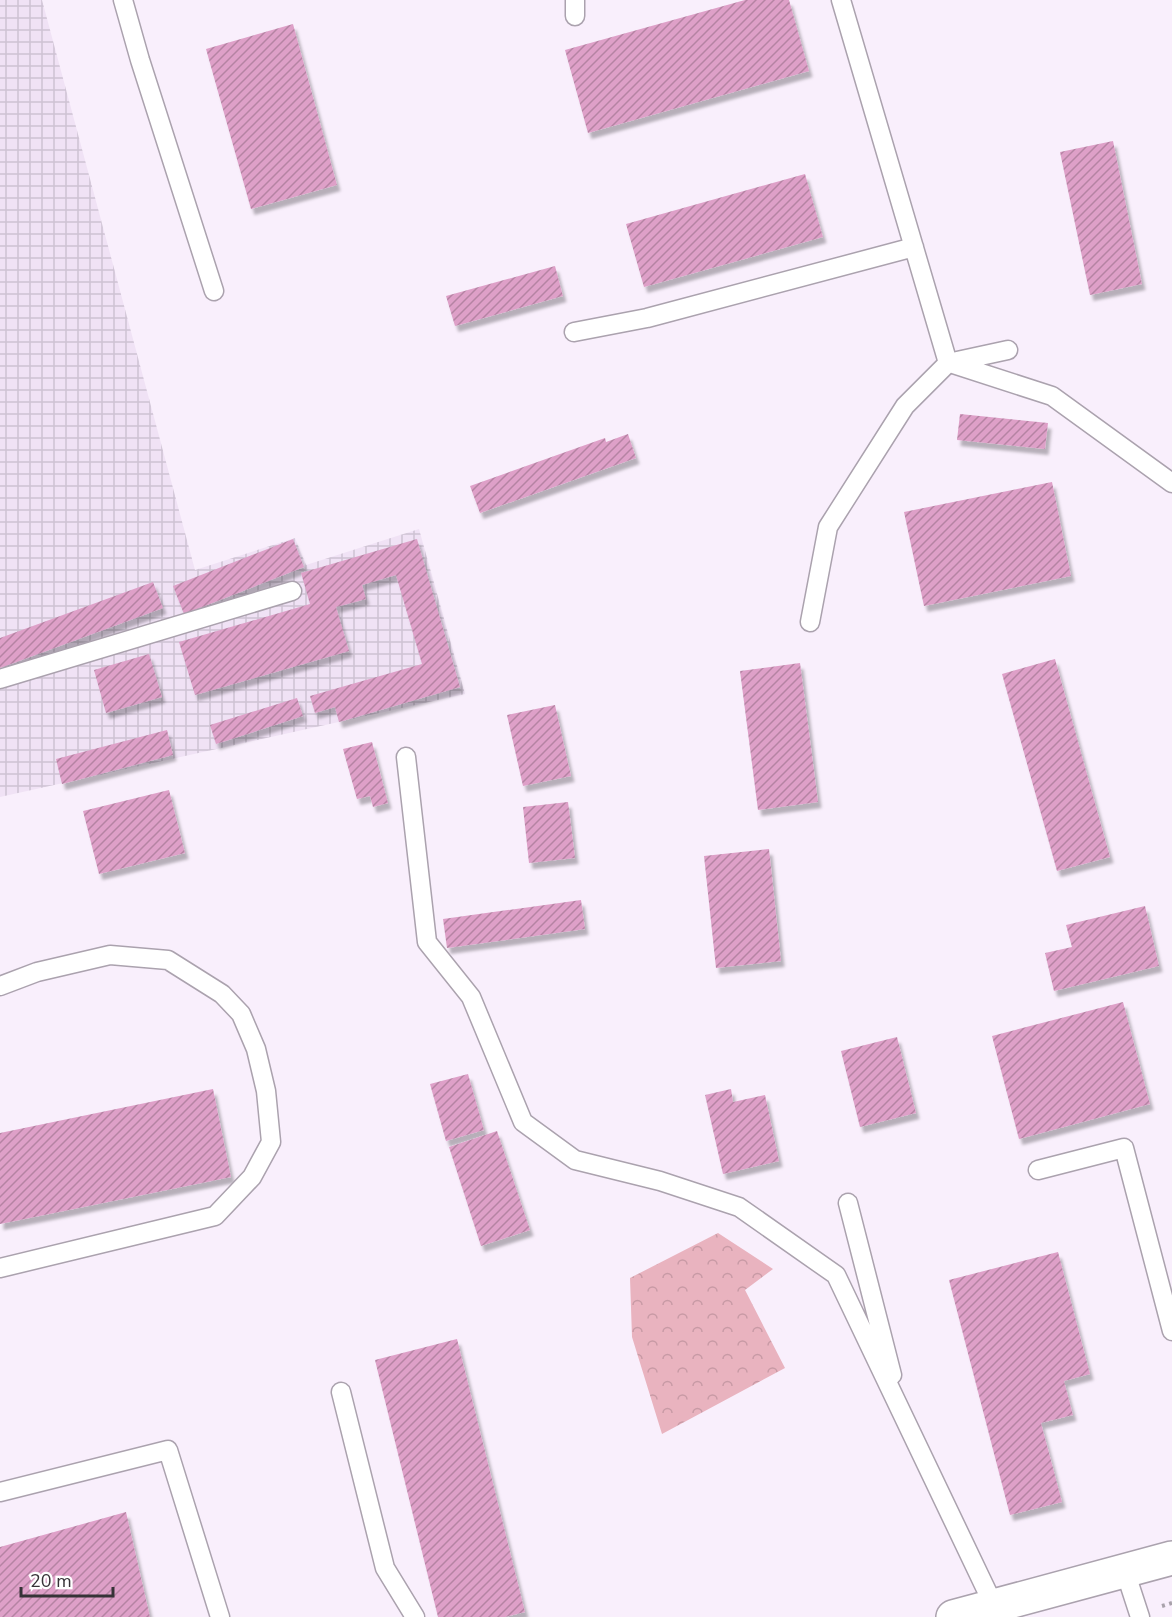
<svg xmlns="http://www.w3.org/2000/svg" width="1172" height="1617" viewBox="0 0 1172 1617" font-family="'Nunito Sans',sans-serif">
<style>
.industrial{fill:url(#industrial-grid)}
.forest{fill:url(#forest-crowns)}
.building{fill:url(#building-hatch);filter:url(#shadow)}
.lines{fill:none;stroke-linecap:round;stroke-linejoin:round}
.lane-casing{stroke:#aba2ae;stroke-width:21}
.street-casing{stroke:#aba2ae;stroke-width:36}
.path{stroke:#a9a2ab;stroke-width:4;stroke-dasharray:3 4.5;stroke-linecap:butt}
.lane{stroke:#fff;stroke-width:18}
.street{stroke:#fff;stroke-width:33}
</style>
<defs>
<pattern id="industrial-grid" width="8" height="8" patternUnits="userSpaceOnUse" patternTransform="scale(1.5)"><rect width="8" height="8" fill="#f0e2f5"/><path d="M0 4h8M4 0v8" fill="none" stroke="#cec2d3"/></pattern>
<pattern id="forest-crowns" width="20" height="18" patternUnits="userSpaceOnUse" patternTransform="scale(1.5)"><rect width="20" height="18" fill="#e9b3bf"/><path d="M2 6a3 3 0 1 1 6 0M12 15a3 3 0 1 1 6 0" fill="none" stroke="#c89aa5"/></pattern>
<pattern id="building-hatch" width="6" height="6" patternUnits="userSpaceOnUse" patternTransform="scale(1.5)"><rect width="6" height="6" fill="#dea0c8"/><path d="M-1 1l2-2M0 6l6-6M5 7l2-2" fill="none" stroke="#b583a3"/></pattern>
<filter id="shadow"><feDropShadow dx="3.5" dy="6" stdDeviation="1.5" flood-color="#0004"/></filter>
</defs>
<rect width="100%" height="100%" fill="#f9effc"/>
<path class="industrial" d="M0,0H42L195,570L295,538L306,565L419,529L465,694L0,797Z"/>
<path class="forest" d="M718,1233L773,1269L745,1290L785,1368L662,1434L632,1337L630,1278Z"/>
<path class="building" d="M745,0H789L809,71L588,133L565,50Z
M293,24L337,185L251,209L206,49Z
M1113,141L1142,284L1090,295L1060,152Z
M805,174L823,237L644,287L626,224Z
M555,266L563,296L455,326L446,296Z
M960,414L1048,423L1045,449L957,440Z
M628,434L636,458L480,513L470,486L605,438L606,442Z
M1052,482L1071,576L924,606L904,512Z
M293,539L304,567L184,614L173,586Z
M417,539L460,687L339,722L335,707L315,713L310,696L422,664L396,575L362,585L366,599L336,607L349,651L195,695L179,642L310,604L301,573Z
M153,582L163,608L0,668V638Z
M149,654L162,697L106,713L94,670Z
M1055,659L1110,857L1057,871L1002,674Z
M800,663L818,802L758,810L740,671Z
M297,698L303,716L216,744L210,725Z
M555,705L571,776L523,786L507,715Z
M167,730L173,755L62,784L56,759Z
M372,742L388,803L373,807L370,796L357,799L343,749Z
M169,790L185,853L99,874L83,811Z
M568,802L575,858L529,863L523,807Z
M769,849L781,961L716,968L704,856Z
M581,900L585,929L447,948L443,919Z
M1145,906L1159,966L1054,991L1045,953L1072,947L1066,925Z
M1123,1002L1150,1104L1019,1139L992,1036Z
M897,1037L916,1113L860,1127L841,1051Z
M468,1074L484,1130L446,1141L430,1084Z
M213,1089L231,1177L0,1224V1133Z
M731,1089L733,1102L765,1095L779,1161L723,1174L705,1095Z
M497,1131L530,1230L481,1246L449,1147Z
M1058,1252L1090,1374L1064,1381L1073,1415L1041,1423L1062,1502L1010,1515L949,1280Z
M457,1339L525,1612L505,1617H438L375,1360Z
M126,1512L150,1617H0V1547Z"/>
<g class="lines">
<g class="lane-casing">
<path id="lane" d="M123,0L140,60L214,291
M575,0V16
M841,0L948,363
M574,332L647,318L914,247
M950,363L1052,396L1172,483
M810,622L828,527L905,406L948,363L1008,350
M0,679L292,591
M406,757L427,942L471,997L523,1122L575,1160L660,1181L739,1207L836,1275L994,1606
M0,986L37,972L110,955L168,960L222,994L241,1014L256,1049L266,1091L271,1142L252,1177L215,1216L0,1268
M1038,1170L1124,1148L1172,1331
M848,1203L892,1375
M341,1392L385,1568L415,1617
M0,1492L168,1450L220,1617
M1125,1571L1140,1617"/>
</g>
<g class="street-casing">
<path id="street" d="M953,1617L1172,1558"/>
</g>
<path class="path" d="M1162,1606L1172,1603"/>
<use href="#lane" class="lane"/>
<use href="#street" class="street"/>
</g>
<path d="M21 1587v9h92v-9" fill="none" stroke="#363337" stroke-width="3"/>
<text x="30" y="1587" font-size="18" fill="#363337" stroke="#ffffff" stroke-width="4.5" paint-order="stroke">20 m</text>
</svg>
